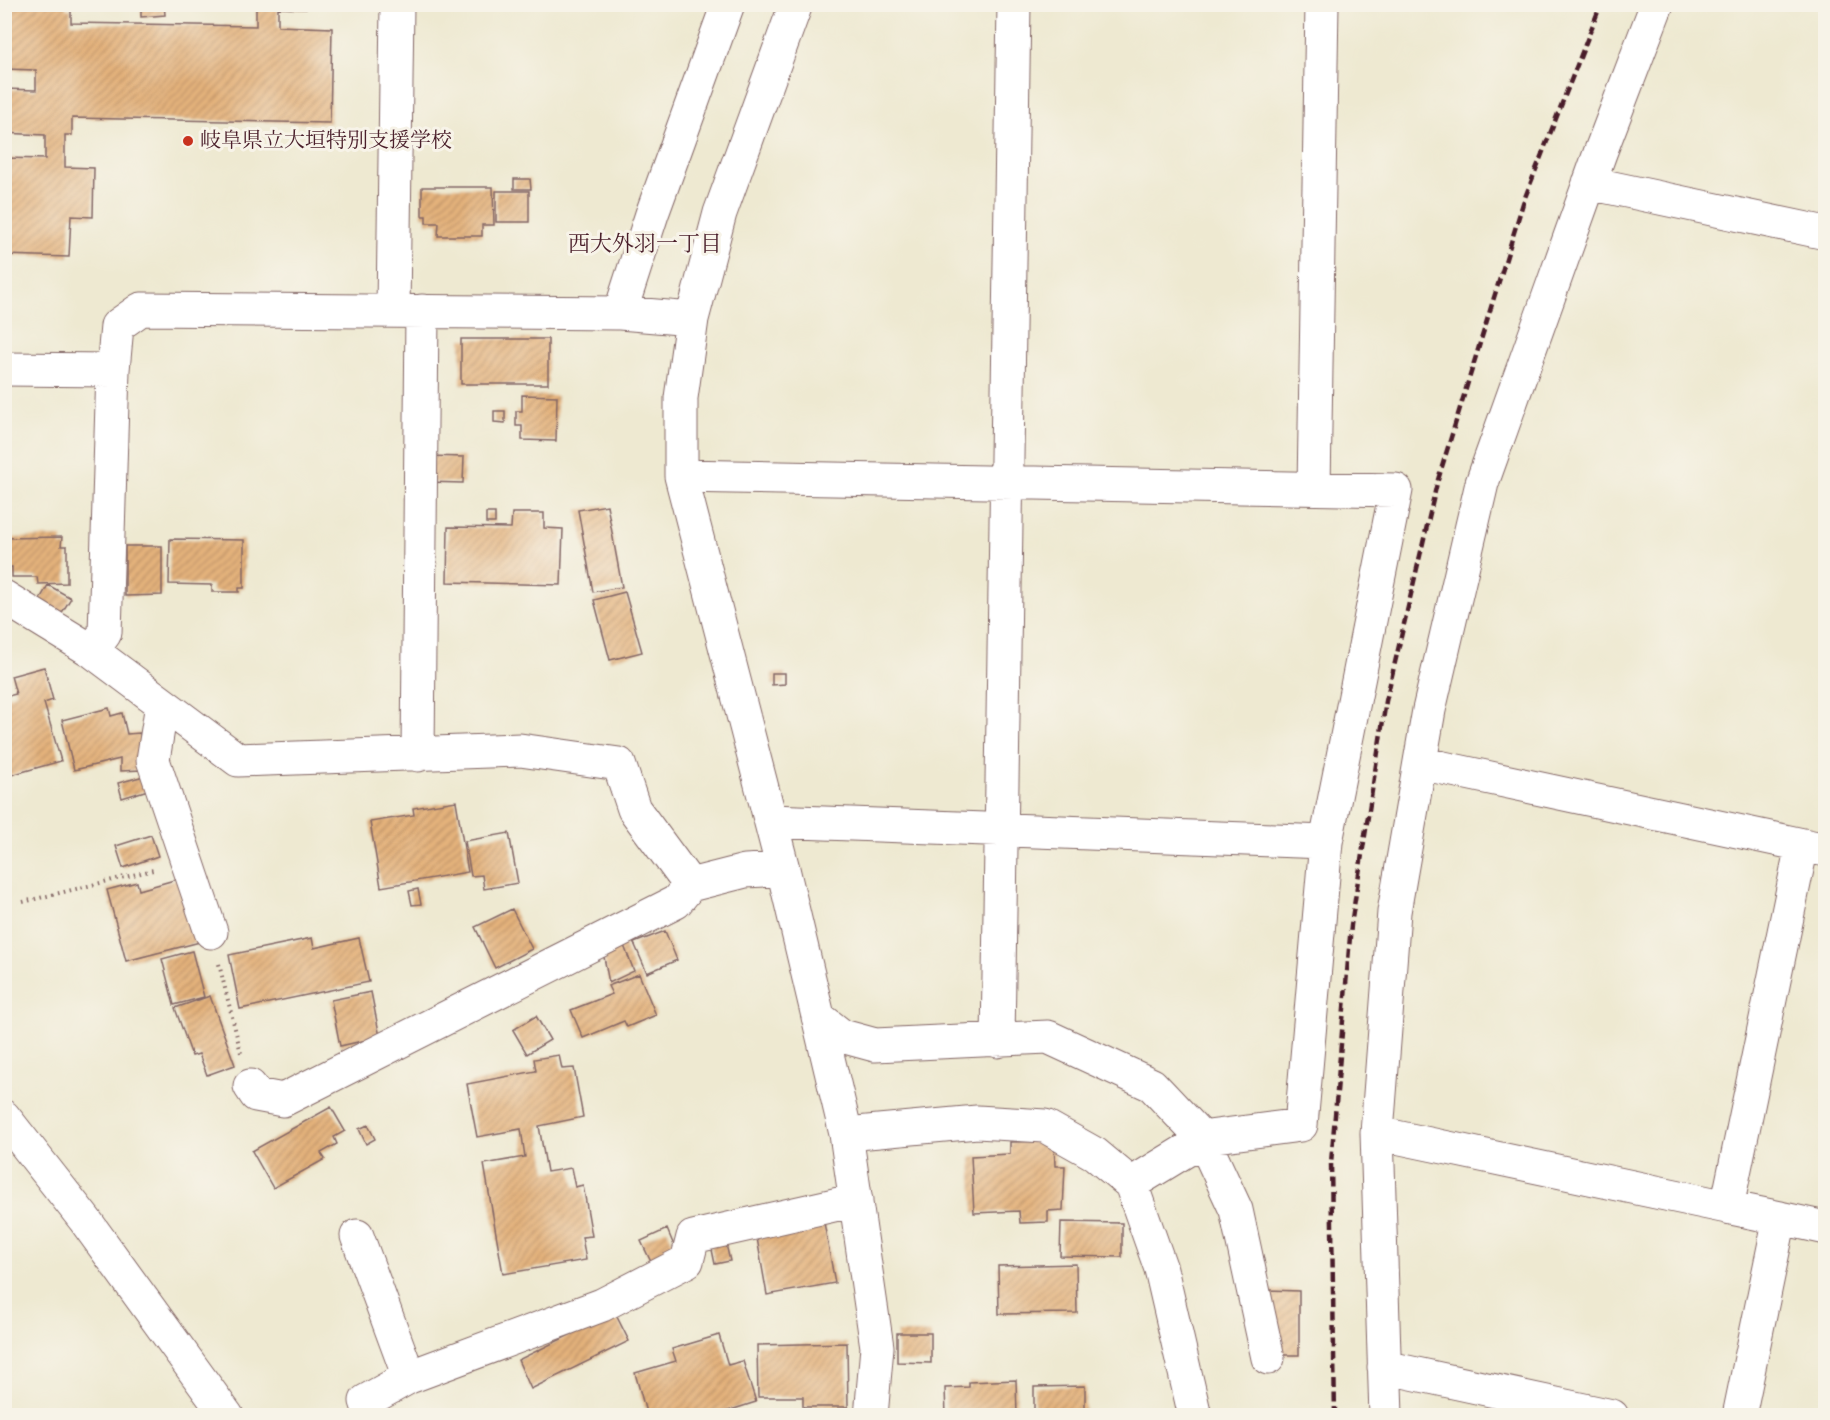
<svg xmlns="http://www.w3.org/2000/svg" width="1830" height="1420" viewBox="0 0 1830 1420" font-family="'IM FELL DW Pica','Noto Serif JP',serif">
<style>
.building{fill:url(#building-hatch)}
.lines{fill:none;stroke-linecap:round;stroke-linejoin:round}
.minor-casing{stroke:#836665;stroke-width:35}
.path{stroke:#836665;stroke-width:4;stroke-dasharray:1.5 4.5;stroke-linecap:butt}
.minor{stroke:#fff;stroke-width:33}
.rail{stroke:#4a1f2b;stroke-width:4.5;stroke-dasharray:9 4.5;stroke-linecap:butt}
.poi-dot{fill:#c8321e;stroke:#f7f3e8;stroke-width:2}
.labels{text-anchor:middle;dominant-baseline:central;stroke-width:6;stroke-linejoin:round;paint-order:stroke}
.poi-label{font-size:21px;fill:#4a1f2b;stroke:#f7f3e8;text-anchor:start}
.neighbourhood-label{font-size:22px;fill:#4a1f2b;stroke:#f7f3e8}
</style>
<defs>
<pattern id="building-hatch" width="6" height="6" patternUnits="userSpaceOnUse" patternTransform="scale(1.5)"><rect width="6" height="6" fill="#e4b27c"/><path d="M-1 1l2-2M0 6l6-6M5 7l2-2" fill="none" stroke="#bb9066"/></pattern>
</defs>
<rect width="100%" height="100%" fill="#f7f3e8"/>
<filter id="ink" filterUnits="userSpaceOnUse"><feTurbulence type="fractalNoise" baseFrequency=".0167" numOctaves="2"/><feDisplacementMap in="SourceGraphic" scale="12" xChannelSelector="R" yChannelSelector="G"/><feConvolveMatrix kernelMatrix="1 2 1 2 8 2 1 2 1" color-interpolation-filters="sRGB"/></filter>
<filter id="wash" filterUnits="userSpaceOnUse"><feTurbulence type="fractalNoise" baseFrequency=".008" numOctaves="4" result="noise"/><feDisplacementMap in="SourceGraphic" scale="24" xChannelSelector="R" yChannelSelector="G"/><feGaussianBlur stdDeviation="1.35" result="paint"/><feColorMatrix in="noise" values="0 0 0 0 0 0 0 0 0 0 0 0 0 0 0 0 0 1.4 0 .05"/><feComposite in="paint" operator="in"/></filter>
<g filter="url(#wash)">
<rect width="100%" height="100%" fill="#eee9d1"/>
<g id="blocks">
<path class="building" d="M4,4H66V9H71V23L256,26V4H306V9L278,8V26L332,28L330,123L72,118V135H65V167L94,168L93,217L71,216L69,257L4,255V158L45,159V135L4,133V89L36,90V70L4,69Z
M141,4H164L165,15L141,17Z
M514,179H530L531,189H514Z
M422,187H493L494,225H482V236H438L439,223H426V216H422Z
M496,191H529V222H496Z
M461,339H548V384H461Z
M522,395L557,396L556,441L522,440V426H516V411H522Z
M494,411H505V423L494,422Z
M427,456L464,457L463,483L426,482Z
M607,505L622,587L593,592L578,510Z
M486,513H495V523H486Z
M512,513H544V528L563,529L561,585L447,582L448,527L511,528Z
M62,537L61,546H67V583L38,584L37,577H12V567H4V538Z
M170,539L244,540V588H239V592H212V585L169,584Z
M125,546H162V595L125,596Z
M48,585L71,598L61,614L39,601Z
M625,592L642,652L610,660L594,600Z
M44,667L53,700L44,703L61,761L4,777V697L16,694L11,676Z
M772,673H785V684L772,685Z
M109,708L111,716L122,713L127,734L140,733L142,770L120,771V759L74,770L62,720Z
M144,776L148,790L122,798L118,783Z
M456,801L468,872L381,887L370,822L414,815L413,808Z
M509,833L518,883L484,889L482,875L471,876L465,841Z
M151,835L158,856L123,868L116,846Z
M178,879L200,942L126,961L107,890L137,882L139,890Z
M418,889L421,904L412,905L409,891Z
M512,909L532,949L495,968L475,927Z
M665,931L677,960L647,973L634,943Z
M312,938L314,948L359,938L369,982L240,1009L229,955Z
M623,943L634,971L609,983L603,952Z
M192,951L204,997L174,1005L162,959Z
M639,974L656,1015L627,1027L624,1021L583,1038L571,1010L612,994L608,986Z
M371,992L380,1037L340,1046L331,1000Z
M210,996L235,1065L207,1075L199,1054L192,1056L175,1008Z
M536,1016L550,1040L527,1054L513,1030Z
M559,1055L562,1069L574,1068L583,1117L539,1126L547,1172L571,1168L575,1187L583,1185L592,1236L582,1237L586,1260L503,1274L484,1164L525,1157L521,1129L477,1137L467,1084L536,1071L534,1059Z
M331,1107L345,1131L334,1137L337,1144L321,1153L325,1159L273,1188L252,1151Z
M368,1125L375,1139L366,1144L359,1129Z
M1054,1141L1055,1166H1065L1063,1210L1048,1211V1222L1020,1223L1019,1211L974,1213L971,1156L1010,1154V1142Z
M823,1217L835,1283L767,1295L757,1238Z
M1061,1222L1122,1223V1257L1060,1256Z
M667,1229L678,1255L653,1266L641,1241Z
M724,1236L730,1261L715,1264L710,1240Z
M1076,1264L1077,1313L999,1314L998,1266Z
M1267,1290L1299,1291V1355H1272Z
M615,1313L629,1341L531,1389L518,1360Z
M897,1333H931V1363L897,1362Z
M719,1335L728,1365L743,1361L756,1402L712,1416H647L635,1373L676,1361L672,1349Z
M847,1343L848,1407H803V1397H758L757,1345Z
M1016,1380L1017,1416H946L945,1388L969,1387V1382Z
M1085,1386V1416H1034V1387Z"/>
</g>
</g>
<g filter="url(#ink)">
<use href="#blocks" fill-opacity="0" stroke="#836665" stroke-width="1.5"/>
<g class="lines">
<g class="minor-casing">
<path id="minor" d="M796,4L720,213L692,319L681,398V476L783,869L846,1134L877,1347L871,1416
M1589,183L1826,233
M393,311L397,4
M620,313L652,214L728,4
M4,369L113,370L117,326L141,309L620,313L692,319
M681,476L1396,490L1326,842L771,821
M1314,488L1322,4
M4,597L92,651L238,760L520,750L619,764L634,809L690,885L676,902L283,1100L256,1095L250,1086
M92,651L105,633L113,370
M162,704L153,760L211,932
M418,755L422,311
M1420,763L1826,850
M690,885L745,871L783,869
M818,1017L842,1036L875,1045L1048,1037L1152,1085L1203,1139L1236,1210L1268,1358
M998,1041L1014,4
M4,1117L85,1220L227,1416
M1377,1133L1394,912L1429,710L1482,483L1600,153L1657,4
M846,1134L977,1122L1045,1126L1095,1154L1131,1184L1161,1269L1195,1416
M1131,1184L1208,1137L1301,1125L1326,842
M1780,1218L1826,1228
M357,1236L409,1377L602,1305L687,1261L693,1237L856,1200
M1384,1367L1612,1416
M371,1416L366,1401L409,1377
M1386,1416L1377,1133L1727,1207
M1739,1416L1780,1218L1727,1207L1802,845"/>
</g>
<path class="path" d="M23,902L153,870
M219,964L241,1053"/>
<use href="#minor" class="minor"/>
<path class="rail" d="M1335,1416L1331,1163L1351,925L1386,701L1437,483L1524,200L1601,4"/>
</g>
</g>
<circle class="poi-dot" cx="188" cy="141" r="6"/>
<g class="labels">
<g class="poi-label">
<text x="200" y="141">岐阜県立大垣特別支援学校</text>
</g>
<g class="neighbourhood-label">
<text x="645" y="244">西大外羽一丁目</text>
</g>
</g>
<rect width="1830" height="1420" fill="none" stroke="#f7f3e8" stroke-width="24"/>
</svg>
